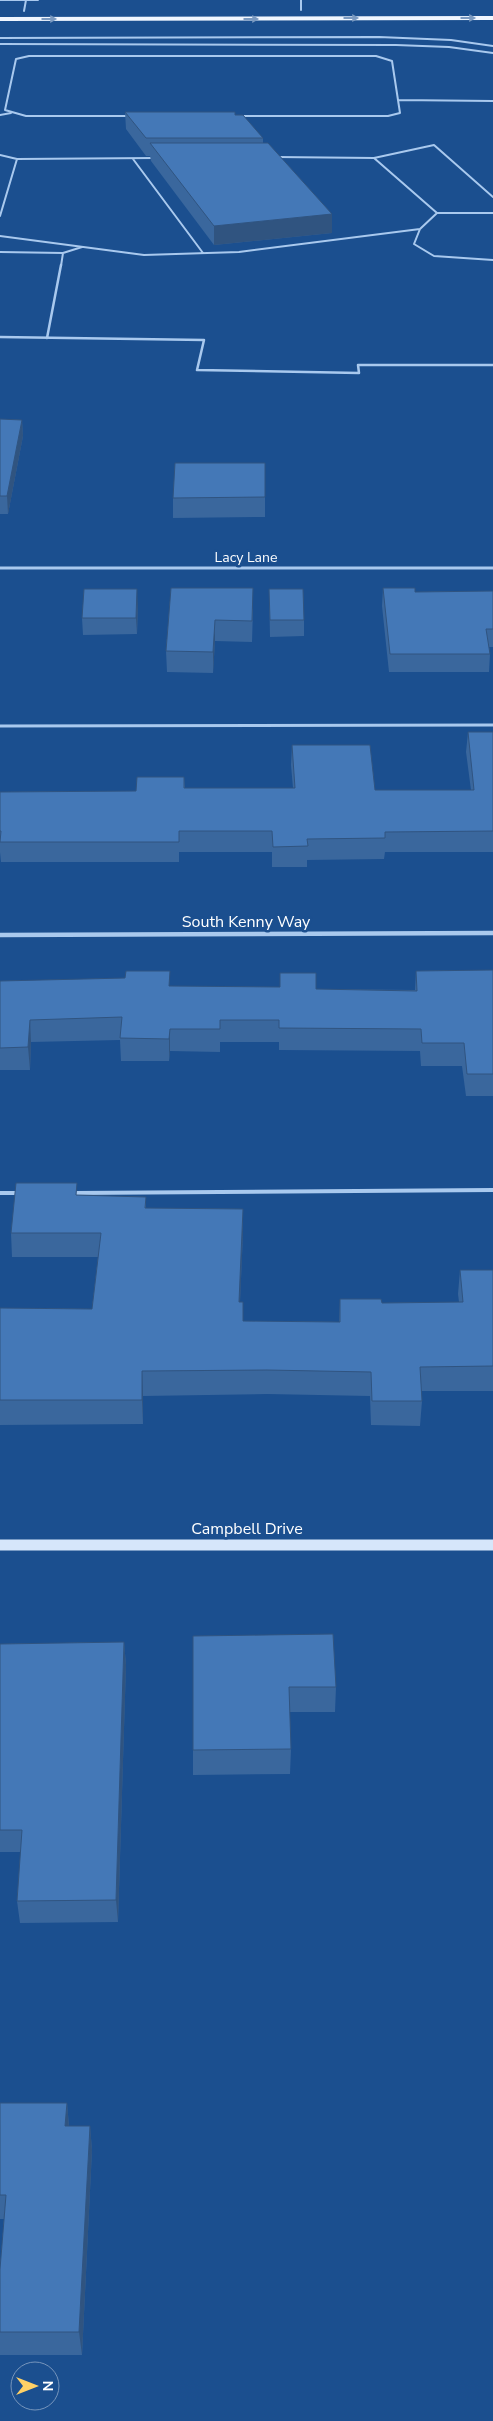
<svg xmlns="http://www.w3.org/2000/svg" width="493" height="2421" viewBox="0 0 493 2421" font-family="'Nunito Sans',sans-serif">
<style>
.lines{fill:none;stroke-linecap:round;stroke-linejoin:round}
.lane-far3{stroke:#a9c9ee;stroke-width:2}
.lane-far2{stroke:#a9c9ee;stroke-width:2.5}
.lane-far1{stroke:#a9c9ee;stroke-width:3}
.lane{stroke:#a9c9ee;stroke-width:4}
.street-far1{stroke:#a9c9ee;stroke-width:3}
.street{stroke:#a9c9ee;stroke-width:4.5}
.secondary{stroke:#d6e6fa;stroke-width:11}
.primary{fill:#f0f6ff;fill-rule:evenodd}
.wall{fill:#3a679d}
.shaded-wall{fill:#305480}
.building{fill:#4478b7;stroke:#305480}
.oneway{fill:#7b9ac1}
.labels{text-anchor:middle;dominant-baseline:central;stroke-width:5;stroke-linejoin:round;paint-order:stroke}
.far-street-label{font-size:14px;fill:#fff;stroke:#1b4f8f}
.street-label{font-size:16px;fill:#fff;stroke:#1b4f8f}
</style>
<rect width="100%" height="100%" fill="#1b4f8f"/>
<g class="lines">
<path class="lane-far3" d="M0,0H38
M301,0V10
M24,11L26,0
M0,38L379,37L451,40L493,46
M0,44L396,45L449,47L493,53
M29,56H376L392,61L400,113L388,116H26L5,110L16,59Z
M398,100L493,101
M0,115L11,113
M0,155L17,159
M276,157L374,158L437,213H493
M374,158L434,145L493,197
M133,159L203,253
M0,216L17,159L154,158
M420,229L414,244L434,256L493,260
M0,236L144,255L239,252L420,229L437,213
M0,252L63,253
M61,266L63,253L82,247"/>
<path class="lane-far2" d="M0,337L204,340L197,370L359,373L358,365H493
M47,338L61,265"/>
<path class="lane-far1" d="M0,726L493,725"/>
<path class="lane" d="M0,1193H18
M75,1193L493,1190"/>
<path class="street-far1" d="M0,568H493"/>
<path class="street" d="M0,935L493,933"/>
<path class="secondary" d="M0,1545H493"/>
<path class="primary" d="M493,16V20L0,21V17Z"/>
</g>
<path class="wall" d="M125,112L235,115L263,138V143L332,233L214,245L151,161L150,156H146L126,129Z
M0,419L22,420L23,436L8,514H0Z
M265,463V517L173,518V498Z
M171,588L253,609L252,642L215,641L213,673L167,672L166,651Z
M383,588L415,592L493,591V647H489L490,654L489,672H389L382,606Z
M269,589L304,620V636L270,637Z
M138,605L137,634L83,635L82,618Z
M468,732H493V852H385L384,859L307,860V867H272V852H179V862H1L0,852V792L136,791L184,777L185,788H293L291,765L292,745L375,790H471L466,752Z
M493,970V1096H466L462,1066H421L420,1051L279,1050V1042H220V1052L170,1051L169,1061H121L120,1040L31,1042L30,1070H0V981L171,986L316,989L415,990L416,971Z
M78,1195L146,1197V1208L243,1209V1233L240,1302L243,1321L339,1322L340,1299L382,1303L459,1302L458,1294L460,1270H493V1391H421L422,1401L420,1426L371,1425L370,1396L267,1394L143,1396V1424L0,1425V1308L92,1309L98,1257H12L11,1233Z
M193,1636L336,1687L335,1712H289L291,1749L290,1774L193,1775Z
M124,1642L126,1665L118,1922L20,1923L17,1901L21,1852H0V1644Z
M0,2103H67L69,2126H90L92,2150L82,2355H0V2269L4,2219H0Z"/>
<path class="shaded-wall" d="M332,214V233L214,245V226Z
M22,420L23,436L8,514L7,496Z
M137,589L138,605L137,634L136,618Z
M215,620V641L213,673V652Z
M30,1020L31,1042L30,1070L28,1047Z
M170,1029V1051L169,1061V1039Z
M243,1209V1233L239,1326V1302Z
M142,1371L143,1396V1424L142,1400Z
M124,1642L126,1665L118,1922L116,1900Z
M67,2103L69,2127L65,2126Z
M90,2126L92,2150L82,2355L79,2332Z"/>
<path class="building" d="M125,112H235V115H243L263,138H146Z
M150,143H268L332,214L214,226Z
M0,419L22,420L7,496H0Z
M175,463H265V497L173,498Z
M171,588H253L252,621L215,620L213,652L166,651Z
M383,588H415V592L493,591V629H486L490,654H390Z
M84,589H137L136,618H82Z
M269,589H303L304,620H270Z
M468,732H493V831L385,832V838L307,839L308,846L273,847L272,831H179V842H0L1,831H0V792L136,791L137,777H184V788H295L292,745H370L375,790H474Z
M493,970V1074H467L464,1043H422L421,1029L279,1028V1020H220V1029H170L169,1039L120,1038L122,1017L30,1020L28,1047L0,1048V981L125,978L126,971H170L169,986L280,987V973H316V989L417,991L416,971Z
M16,1183H77L76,1195L146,1197L145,1208L243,1209L239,1302H243V1321L340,1322V1299H381L382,1303L463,1302L460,1270H493V1366L420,1367L422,1401H372L371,1372L267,1370L142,1371V1400H0V1308L92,1309L101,1233H11Z
M333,1634L336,1687H289L291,1749L193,1750V1636Z
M124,1642L116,1900L17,1901L22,1830H0V1644Z
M0,2103H67L65,2126H90L79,2332H0V2269L6,2195H0Z"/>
<defs><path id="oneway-solid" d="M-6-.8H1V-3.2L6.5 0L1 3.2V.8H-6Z" transform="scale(1.25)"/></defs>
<g class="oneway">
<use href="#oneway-solid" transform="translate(351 18)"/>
<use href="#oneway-solid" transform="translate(468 18)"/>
<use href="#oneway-solid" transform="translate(49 19)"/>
<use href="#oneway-solid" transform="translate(251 19)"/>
</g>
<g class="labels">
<g class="far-street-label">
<text x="246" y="557">Lacy Lane</text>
</g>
<g class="street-label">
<text x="246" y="922">South Kenny Way</text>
<text x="247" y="1529">Campbell Drive</text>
</g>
</g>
<g transform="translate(35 2386) rotate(90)"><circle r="24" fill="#1b4f8f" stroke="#7695bc"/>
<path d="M0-4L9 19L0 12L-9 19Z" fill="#ffd166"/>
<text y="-8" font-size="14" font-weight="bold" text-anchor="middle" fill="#ffffff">N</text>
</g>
</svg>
